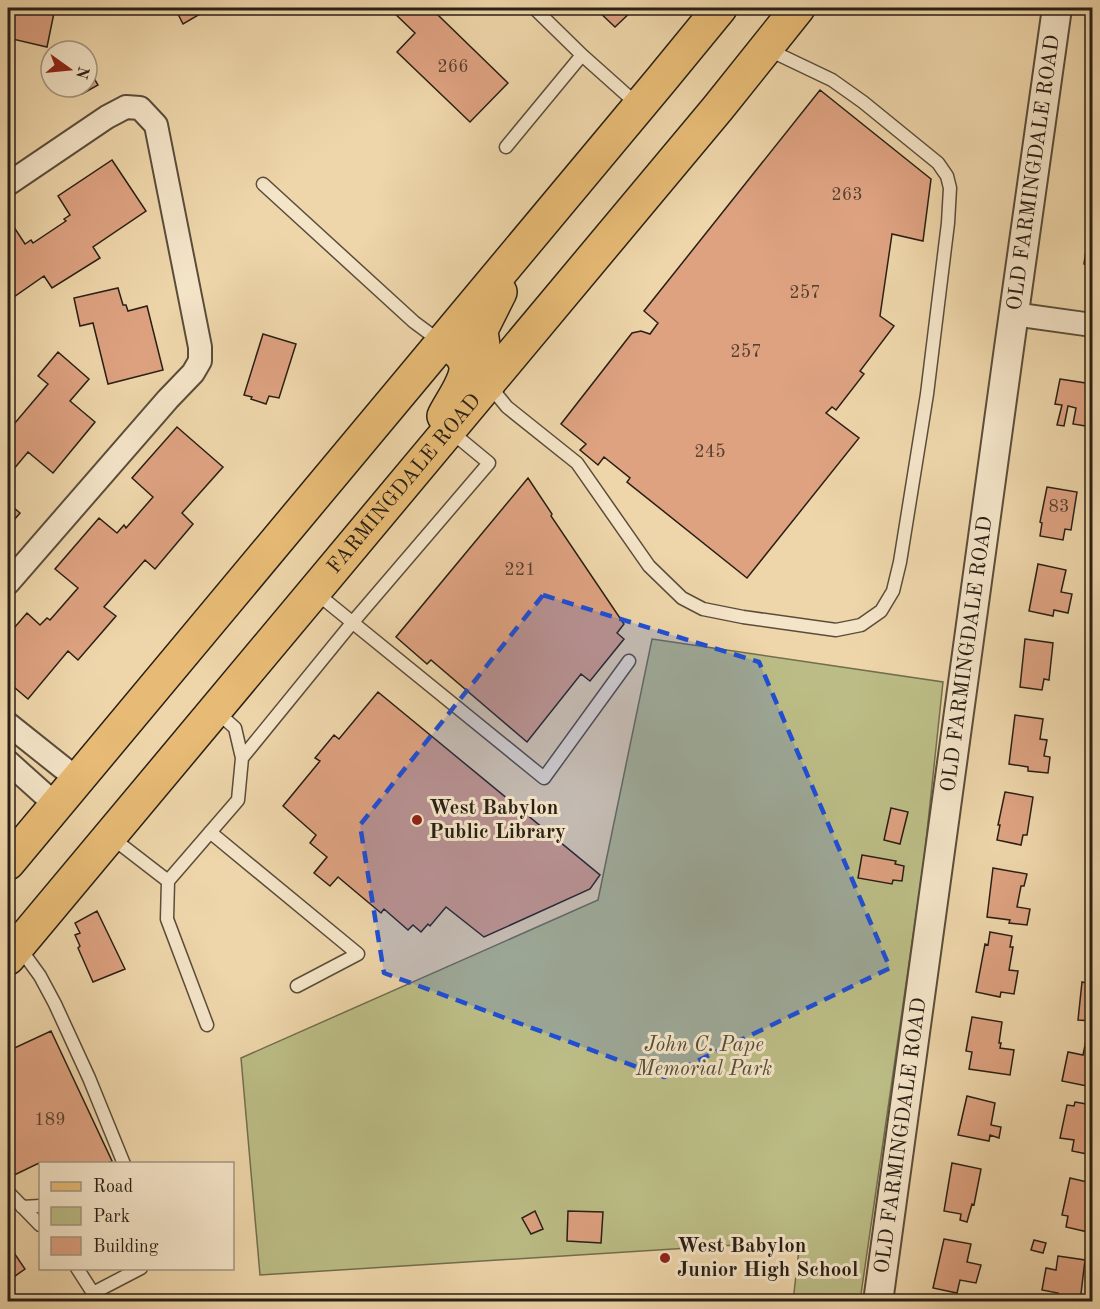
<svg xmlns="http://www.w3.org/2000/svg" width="1100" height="1309" viewBox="0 0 1100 1309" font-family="'Old Standard TT',serif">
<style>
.green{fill:#bcbd86;stroke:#726e4e;stroke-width:1.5}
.building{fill:#dea281;stroke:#281f15;stroke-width:1.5}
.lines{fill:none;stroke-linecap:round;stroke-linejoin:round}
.service-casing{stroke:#5a4d3a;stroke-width:15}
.minor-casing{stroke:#5a4d3a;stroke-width:26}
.tertiary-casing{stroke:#5a4d3a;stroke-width:32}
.primary-casing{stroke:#281f15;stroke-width:36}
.service{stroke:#f4e4c8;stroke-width:12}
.minor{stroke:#f4e4c8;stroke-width:22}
.tertiary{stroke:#f4e4c8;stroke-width:28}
.primary{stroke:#e7bb75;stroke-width:33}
.marked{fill:#1d4ed8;fill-opacity:0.2;stroke:#1d4ed8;stroke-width:4.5;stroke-dasharray:12 8;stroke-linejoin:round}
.poi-dot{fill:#8f2418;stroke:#f4e4c8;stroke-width:2}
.labels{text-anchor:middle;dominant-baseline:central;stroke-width:6;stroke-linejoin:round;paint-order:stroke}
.number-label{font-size:18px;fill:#564030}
.street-label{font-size:21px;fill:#281f15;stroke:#f4e4c8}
.poi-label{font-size:21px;font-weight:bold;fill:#281f15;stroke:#f4e4c8;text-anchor:start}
.park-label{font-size:21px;font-style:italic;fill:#544e37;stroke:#f4e4c8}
</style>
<rect width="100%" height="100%" fill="#eed6aa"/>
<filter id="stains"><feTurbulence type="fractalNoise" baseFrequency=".00333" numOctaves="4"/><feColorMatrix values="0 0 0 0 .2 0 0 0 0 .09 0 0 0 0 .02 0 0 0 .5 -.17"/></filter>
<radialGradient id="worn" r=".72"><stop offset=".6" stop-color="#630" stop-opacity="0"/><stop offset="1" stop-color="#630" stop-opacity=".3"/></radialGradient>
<path class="green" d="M652,639L943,682L924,860L860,1301H793L800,1241L260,1275L241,1058L598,900Z"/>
<path class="building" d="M8,8H55L47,47L8,38Z
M175,8H206L207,10L183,24Z
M389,8H446L438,15L508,83L470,122L397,52L415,33Z
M595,8H635L615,27Z
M91,73L98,85L82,94L78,87H87V76Z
M820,90L931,179L923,241L892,234L880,316L894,326L860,371L864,374L836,410L832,407L826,413L859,438L747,578L627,482L630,478L604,457L598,465L580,450L586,444L561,424L632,333L641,331L650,334L658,323L644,311Z
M112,160L146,211L93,247L100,258L52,288L44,276L8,301V227L12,224L25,244L31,240L33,243L66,221L64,219L70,215L58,196Z
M1092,210V266L1084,264Z
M118,288L123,305H126L128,311L147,306L163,370L108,384L93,323L80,326L74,298Z
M263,334L296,344L279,398L269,396L266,404L251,399L252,397L244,395Z
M58,352L89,379L70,401L95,422L53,473L28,452L8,476V428L9,430L48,384L38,376Z
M1060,379L1092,384V427L1073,424L1076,408L1068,406L1064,426L1057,425L1062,405L1055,404Z
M177,427L223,467L182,513L193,524L155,569L145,560L104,607L116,616L78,660L68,651L28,699L8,682V635L27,613L40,625L47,618L50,620L78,588L55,569L99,518L117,533L124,525L126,528L153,497L132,478Z
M528,478L552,514L551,516L624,624L617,633L624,639L590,681L581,674L527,742L431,660L427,664L396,637Z
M1047,487L1077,492L1071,530L1065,529L1063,540L1040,536L1042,523L1040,522Z
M8,503L20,513L8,527Z
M1038,564L1066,570L1061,592L1072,594L1068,613L1054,610L1053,616L1029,611Z
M1025,639L1053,643L1049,680L1044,679L1042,690L1020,687Z
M378,692L600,875L590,889L484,937L446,907L430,926L428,924L421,932L413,925L408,930L384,909L381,913L338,877L330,886L314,873L327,857L310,843L316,835L283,806L320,761L315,758L334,735L339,739Z
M1015,715L1043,719L1040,739L1047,740L1044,756L1050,757L1048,773L1028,771V767L1009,764Z
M1005,792L1033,797L1027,835H1023L1021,845L997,840L1000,825H998Z
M891,808L908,812L900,844L884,840Z
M862,855L896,861L895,864L904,866L902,881L893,880L892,884L858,878Z
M993,868L1027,874L1024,886H1021L1017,907L1030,909L1027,925L1009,923L1010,920L987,917Z
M97,911L125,969L93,982L78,948L80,946L75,935L80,933L75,923Z
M990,932L1012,936L1010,947H1013L1009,970L1018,971L1014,994L1001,992L1000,997L976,992L985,944L988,945Z
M1082,982L1092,984V1021L1078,1020Z
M972,1017L1002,1022L999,1043H1001L1000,1048L1014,1050L1010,1075L969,1069L972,1052L966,1051Z
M51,1031L112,1161L106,1164H40V1166L39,1163L8,1178V1080L13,1077L8,1065V1051Z
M1087,1036L1092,1037V1087L1062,1081L1068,1052L1083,1055Z
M967,1096L995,1103L991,1125L1001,1127L999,1138L990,1135L989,1141L958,1135Z
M1075,1102L1092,1105V1155L1072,1151L1074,1140L1060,1138L1067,1105L1074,1106Z
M952,1163L981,1169L974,1205L972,1204L967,1222L960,1220L961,1214L944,1211Z
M1070,1178L1092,1183V1218L1088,1232L1066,1227L1068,1216L1062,1215Z
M535,1211L543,1229L531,1234L522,1218Z
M568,1211L603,1212L601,1243L567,1241Z
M944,1239L971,1244L967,1262L981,1265L976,1283L960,1280L957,1293L933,1288Z
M1034,1240L1046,1243L1043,1253L1031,1250Z
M8,1244L25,1269L8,1281Z
M1058,1256L1085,1260L1080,1302H1057L1058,1293L1042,1290L1046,1268L1056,1270Z"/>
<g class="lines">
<g class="service-casing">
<path id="service" d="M534,8L582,55L638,105
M506,147L582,55
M263,184L414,322L441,342
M488,384L507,407L577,463L649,566L682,598L703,609L743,617L836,630L861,625L881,611L893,591L900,562L927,394L948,223L950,188L947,176L938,163L863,102L832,80L767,49
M315,592L544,778L629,661
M216,711L235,728L242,758
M210,832L358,954L297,986
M111,837L168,881
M19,947L40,976L55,1004L89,1078L124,1164
M207,1025L167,919L168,881L238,800L242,758L352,623L489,463L449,430
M8,1192L40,1225
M22,1207L40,1206
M77,1268L93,1293L141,1268"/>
</g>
<g class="minor-casing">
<path id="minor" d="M8,184L107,117L126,107L140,108L156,125L200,347V361L193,373L168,399L8,583
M1014,314L1092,325
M8,724L77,779
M8,762L56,805"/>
</g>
<g class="tertiary-casing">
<g id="tertiary">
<path id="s1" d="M878,1302L1009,348L1057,8"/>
</g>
</g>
<g class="primary-casing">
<g id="primary">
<path d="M442,343C486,360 459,387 444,416"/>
<path d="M488,384L481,330L500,292"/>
<path d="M8,863L661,80L720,8"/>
<path id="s2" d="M8,958L718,108L798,8"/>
</g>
</g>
<use href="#service" class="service"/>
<use href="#minor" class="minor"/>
<use href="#tertiary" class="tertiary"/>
<use href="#primary" class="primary"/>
</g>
<path class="marked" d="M543,595L759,662L890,968L664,1077L384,973L360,825Z"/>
<g class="poi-dot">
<circle cx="417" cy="820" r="6"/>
<circle cx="665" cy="1258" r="6"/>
</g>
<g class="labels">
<g class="number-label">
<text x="453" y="67">266</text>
<text x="847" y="195">263</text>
<text x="805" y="293">257</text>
<text x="746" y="352">257</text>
<text x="710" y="452">245</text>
<text x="1059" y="507">83</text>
<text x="520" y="570">221</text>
<text x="50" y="1120">189</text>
</g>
<g class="street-label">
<text stroke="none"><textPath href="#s1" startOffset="1140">OLD FARMINGDALE ROAD</textPath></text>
<text stroke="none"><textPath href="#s2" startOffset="618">FARMINGDALE ROAD</textPath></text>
<text stroke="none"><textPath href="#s1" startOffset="654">OLD FARMINGDALE ROAD</textPath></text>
<text stroke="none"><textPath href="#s1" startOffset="168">OLD FARMINGDALE ROAD</textPath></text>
</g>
<g class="poi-label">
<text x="429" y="808">West Babylon<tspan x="429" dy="24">Public Library</tspan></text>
<text x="677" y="1246">West Babylon<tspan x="677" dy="24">Junior High School</tspan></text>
</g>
<g class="park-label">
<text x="704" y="1045">John C. Pape<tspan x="704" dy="24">Memorial Park</tspan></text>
</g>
</g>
<rect width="1100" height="1309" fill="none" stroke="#eed6aa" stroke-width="30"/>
<rect x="9" y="9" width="1082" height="1291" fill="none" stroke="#281f15" stroke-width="3"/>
<rect x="15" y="15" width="1070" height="1279" fill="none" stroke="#281f15" stroke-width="1.5"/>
<rect x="39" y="1162" width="195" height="108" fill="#f4e4c8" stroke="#a29580" stroke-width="1.5"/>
<rect x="51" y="1182" width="30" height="9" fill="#e7bb75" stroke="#a29580" stroke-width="1.5"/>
<text x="93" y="1192" font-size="18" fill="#281f15">Road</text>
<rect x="51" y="1207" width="30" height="18" fill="#bcbd86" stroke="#a29580" stroke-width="1.5"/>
<text x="93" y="1222" font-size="18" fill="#281f15">Park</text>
<rect x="51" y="1237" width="30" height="18" fill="#dea281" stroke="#a29580" stroke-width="1.5"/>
<text x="93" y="1252" font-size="18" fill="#281f15">Building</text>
<g transform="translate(69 69) rotate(105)"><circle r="28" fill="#f4e4c8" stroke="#a29580" stroke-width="1.5"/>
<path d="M0-4.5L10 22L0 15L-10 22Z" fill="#8f2418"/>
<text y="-9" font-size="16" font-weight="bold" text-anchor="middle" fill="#281f15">N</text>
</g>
<rect width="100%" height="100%" filter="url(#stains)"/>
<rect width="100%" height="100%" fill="url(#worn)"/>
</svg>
